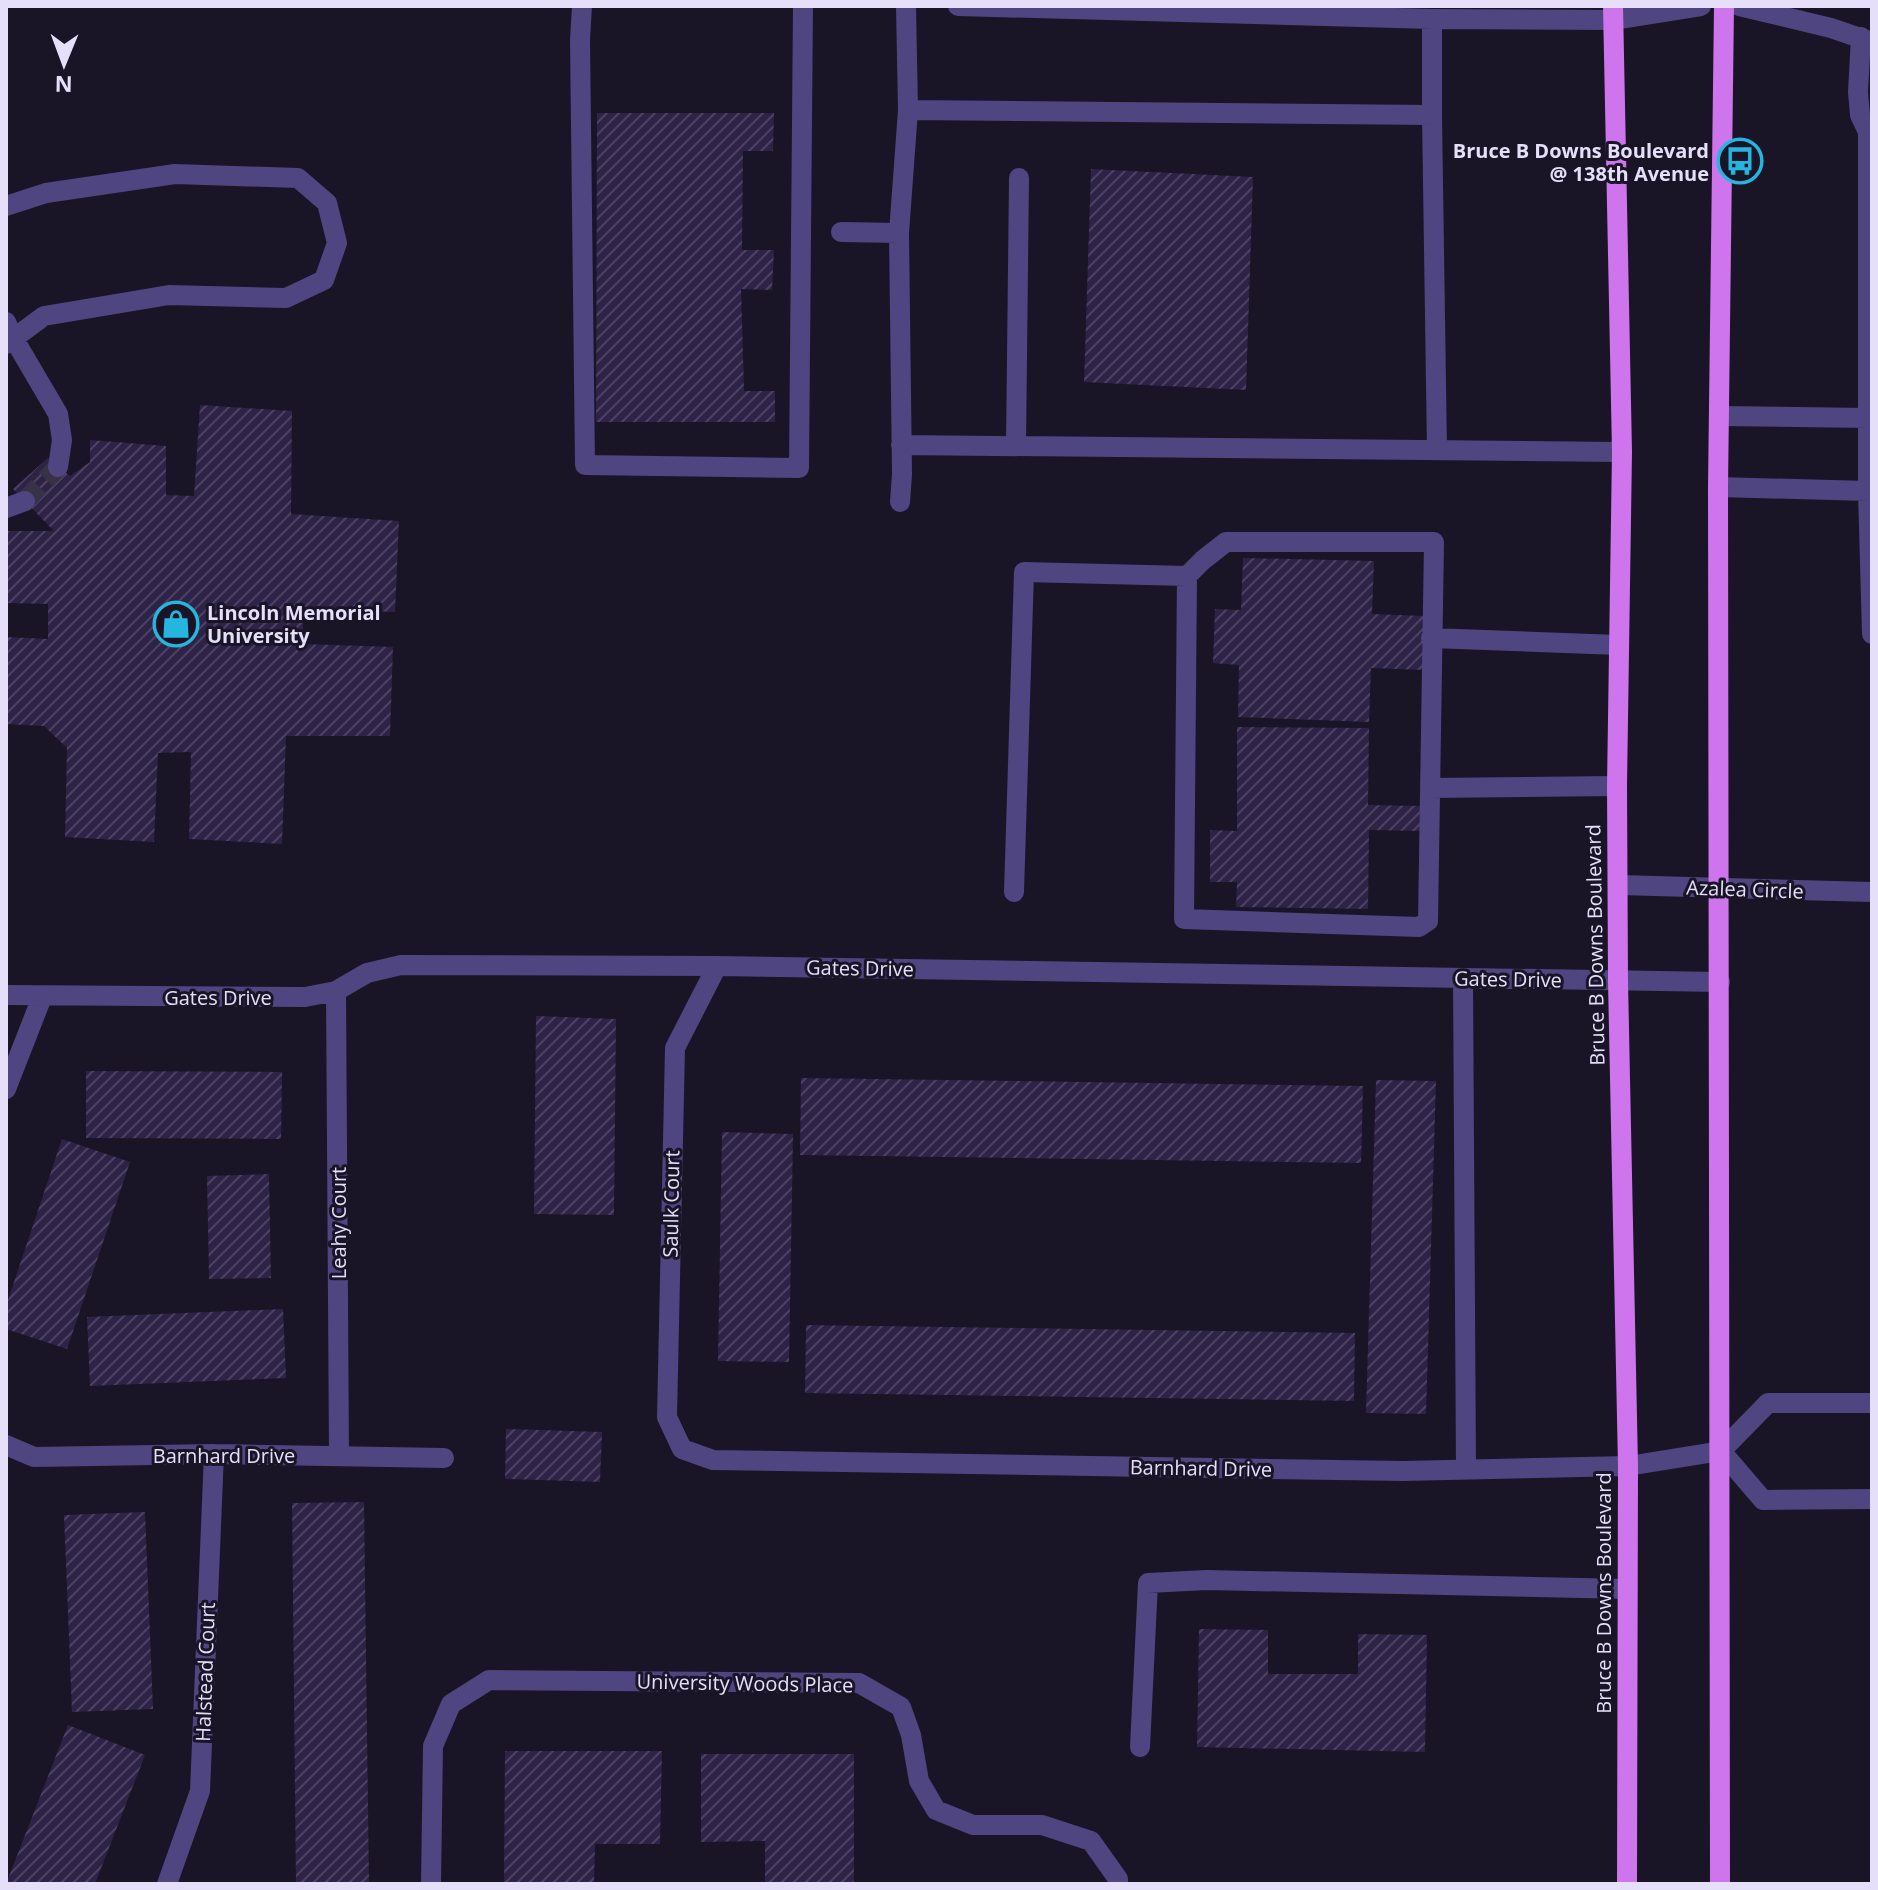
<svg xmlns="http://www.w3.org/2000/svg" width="1878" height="1890" viewBox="0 0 1878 1890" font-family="'Open Sans',sans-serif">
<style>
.building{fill:url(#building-hatch)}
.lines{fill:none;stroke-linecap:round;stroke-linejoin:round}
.minor-tunnel{stroke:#383247;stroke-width:20;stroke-dasharray:20 10;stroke-linecap:butt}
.minor{stroke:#4f4580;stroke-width:20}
.major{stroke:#ce74ec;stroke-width:20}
.labels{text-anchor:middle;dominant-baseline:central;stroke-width:6;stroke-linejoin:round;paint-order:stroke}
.poi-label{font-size:20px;font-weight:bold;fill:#e5dffa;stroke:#1a1427;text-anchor:end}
.street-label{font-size:20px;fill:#e5dffa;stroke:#1a1427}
</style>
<defs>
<pattern id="building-hatch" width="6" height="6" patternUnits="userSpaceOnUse" patternTransform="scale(2)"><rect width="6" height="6" fill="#2e2246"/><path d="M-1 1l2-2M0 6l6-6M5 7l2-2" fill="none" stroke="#4c4262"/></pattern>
</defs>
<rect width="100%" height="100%" fill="#1a1427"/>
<path class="building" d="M597,113H774L773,151H743L742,250H774L772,290L741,289L744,391H775V422H596Z
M1091,169L1253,177L1246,390L1084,382Z
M200,405L292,411L291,514L399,521L395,612L303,609V644L393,647L390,736H286L282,844L189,839L191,752L158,753L154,842L65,837L67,748L44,726L6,724V637L48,639V604L6,603V531H54L13,489L48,458L70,476L90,462V440L166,446V495L194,496Z
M1243,558L1374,561L1372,614L1425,616L1423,670L1371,668L1369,722L1238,717L1239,665L1213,663L1215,609L1241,610Z
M1237,727L1369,728L1368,805L1421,806L1420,831L1369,830L1368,909L1236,907L1237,882H1210V830L1237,831Z
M536,1016L616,1019L614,1215L534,1214Z
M86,1071L282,1072L281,1139L86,1138Z
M801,1078L1363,1086L1361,1163L800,1155Z
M1376,1080L1436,1081L1426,1414L1366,1413Z
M722,1132L793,1134L789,1362L718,1361Z
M62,1139L130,1162L67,1349L6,1329V1306Z
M269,1174L271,1278L209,1279L207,1176Z
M283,1309L286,1378L90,1386L87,1317Z
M806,1325L1355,1333L1354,1401L805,1393Z
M506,1429L602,1432L600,1482L505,1479Z
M364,1502L369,1884H296L292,1503Z
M145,1512L153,1709L72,1712L64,1515Z
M1199,1629L1268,1630V1674H1358V1634L1427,1635L1425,1752L1197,1747Z
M68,1725L145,1755L95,1884H6Z
M505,1751H662L660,1844H595L594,1884H504Z
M701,1754H854V1884H765V1841L701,1842Z"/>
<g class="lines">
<path class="minor-tunnel" d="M25,501L58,467"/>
<path class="minor" d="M582,6L580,40L585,465L799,468L803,6
M958,6L1432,19L1613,20L1701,6
M1739,6L1831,28L1872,42
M1861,37L1858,92L1860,115L1868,132V491L1872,634
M908,110L1432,115L1437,451
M1432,115V19
M6,206L46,193L175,174L298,178L327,203L337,243L324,280L286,298L169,295L44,316L6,344
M841,232L899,233
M6,322L14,339L58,414L62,440L58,467
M1719,416L1869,418L1872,416
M901,445L1622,452
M1016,446L1019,178
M1718,487L1868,491L1872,495
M900,502L902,474L899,233L908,110L906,6
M6,508L25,501
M1431,638L1619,645
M1430,788L1617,786
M1619,885L1872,892
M1014,892L1024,572L1187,576L1203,560L1226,542H1434L1428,921L1419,927L1184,919L1187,576
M717,966L675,1048L667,1417L682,1449L713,1460L1403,1471L1628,1466L1721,1451
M1463,979L1466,1470
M336,991L339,1455
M6,995L305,997L336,991L367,973L401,965L717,966L1720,982
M6,1089L42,997
M6,1445L34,1457L214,1454L444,1458
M1721,1451L1763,1500L1872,1499
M1721,1451L1768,1403H1872
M1140,1747L1148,1583L1207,1580L1627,1589
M167,1884L200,1791L214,1454
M431,1884L433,1746L451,1704L489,1680L859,1683L901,1707L911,1735L919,1781L936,1810L973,1825H1042L1091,1841L1118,1879V1884"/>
<path class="major" d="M1613,6L1622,452L1617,786L1618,981L1628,1466L1627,1884
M1720,1884L1718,487L1724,6"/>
</g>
<defs>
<g id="bus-ring" transform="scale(2.3)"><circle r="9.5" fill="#1a1427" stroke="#25b6e0" stroke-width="1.5"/><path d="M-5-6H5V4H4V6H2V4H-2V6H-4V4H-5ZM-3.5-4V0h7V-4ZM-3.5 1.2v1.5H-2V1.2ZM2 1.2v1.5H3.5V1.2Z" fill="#25b6e0"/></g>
<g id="shop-ring" transform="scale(2.3)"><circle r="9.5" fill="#1a1427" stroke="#25b6e0" stroke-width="1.5"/><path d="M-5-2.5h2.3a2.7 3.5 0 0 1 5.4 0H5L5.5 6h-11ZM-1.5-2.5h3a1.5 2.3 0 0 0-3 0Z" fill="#25b6e0"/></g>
</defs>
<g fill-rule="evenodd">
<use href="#bus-ring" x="1740" y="161"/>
<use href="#shop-ring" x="176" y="624"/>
</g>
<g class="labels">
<g class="poi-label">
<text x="1709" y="150">Bruce B Downs Boulevard<tspan x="1709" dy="23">@ 138th Avenue</tspan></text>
<text x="207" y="612" text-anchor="start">Lincoln Memorial<tspan x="207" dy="23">University</tspan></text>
</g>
<g class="street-label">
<text transform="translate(1745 889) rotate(2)">Azalea Circle</text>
<text transform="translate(1595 945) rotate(-91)">Bruce B Downs Boulevard</text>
<text transform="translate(860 968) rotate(1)">Gates Drive</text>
<text transform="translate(1508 979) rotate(1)">Gates Drive</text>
<text x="218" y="997">Gates Drive</text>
<text transform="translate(671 1204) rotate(-89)">Saulk Court</text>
<text transform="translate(338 1223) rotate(-90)">Leahy Court</text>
<text x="224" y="1455">Barnhard Drive</text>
<text transform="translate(1201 1468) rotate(1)">Barnhard Drive</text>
<text transform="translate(1603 1593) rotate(-90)">Bruce B Downs Boulevard</text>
<text transform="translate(205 1672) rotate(-88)">Halstead Court</text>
<text transform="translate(745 1683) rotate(1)">University Woods Place</text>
</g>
</g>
<rect width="1878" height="1890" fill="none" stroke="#e5dffa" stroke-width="16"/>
<g transform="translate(64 64) rotate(181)" stroke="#1a1427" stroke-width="6" paint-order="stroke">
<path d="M0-6L14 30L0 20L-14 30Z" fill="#e5dffa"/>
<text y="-12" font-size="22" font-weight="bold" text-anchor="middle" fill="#e5dffa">N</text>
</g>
</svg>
